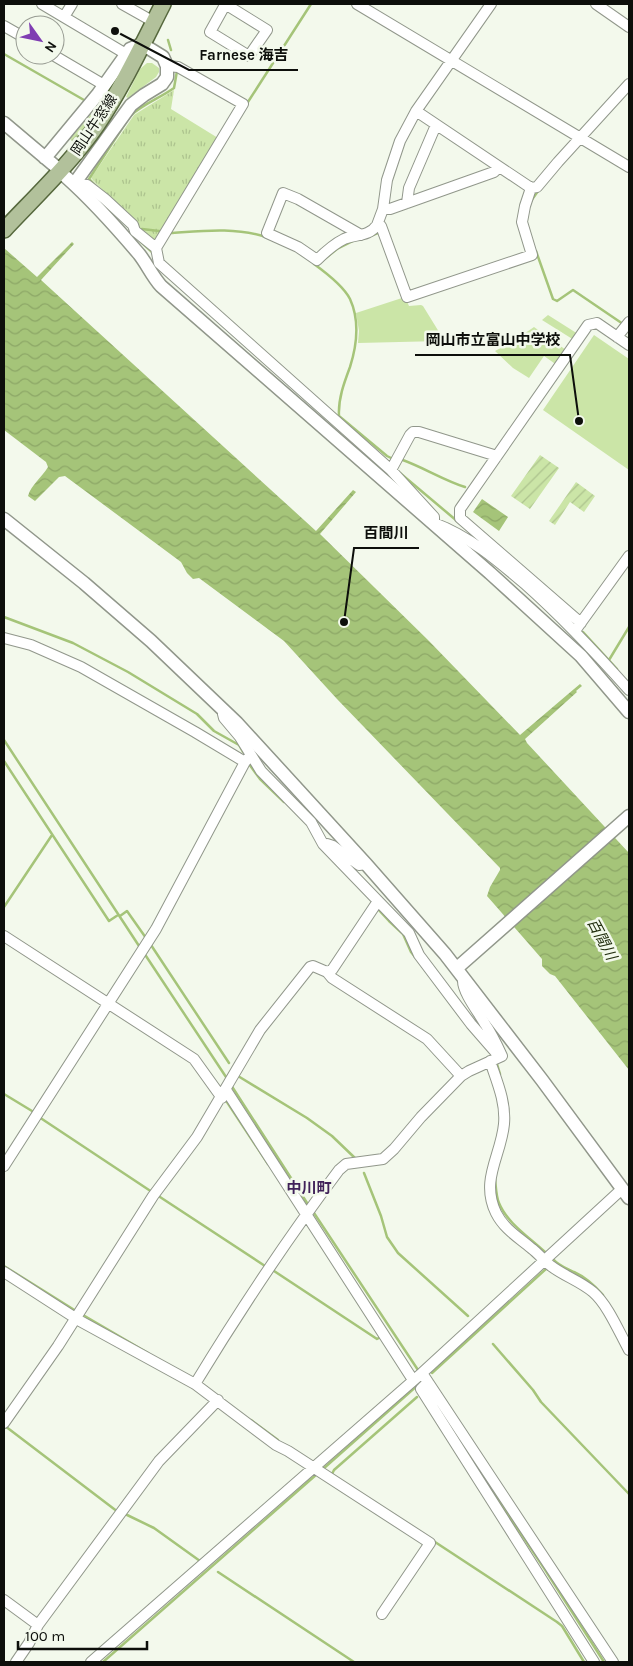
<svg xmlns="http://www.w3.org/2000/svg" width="633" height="1666" viewBox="0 0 633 1666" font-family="Karla,'Noto Sans JP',sans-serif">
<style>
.grass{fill:#cbe5a7}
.park{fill:url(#park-tufts)}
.garden{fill:url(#garden-furrows)}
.water{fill:url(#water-waves)}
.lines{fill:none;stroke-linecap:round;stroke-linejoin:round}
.stream{stroke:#a5c479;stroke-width:2.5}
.minor-casing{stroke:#91978b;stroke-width:12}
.tertiary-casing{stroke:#91978b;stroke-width:15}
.primary-casing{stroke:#56683d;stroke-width:18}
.minor{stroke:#fff;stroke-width:10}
.tertiary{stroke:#fff;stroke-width:12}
.primary{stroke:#b2c19b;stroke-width:15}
.labels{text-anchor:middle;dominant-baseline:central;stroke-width:5;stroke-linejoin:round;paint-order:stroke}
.street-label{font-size:14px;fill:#0d0f0b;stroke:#f3f9ec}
.water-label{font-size:15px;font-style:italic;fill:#253112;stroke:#f3f9ec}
.neighbourhood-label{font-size:15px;font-weight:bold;fill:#402159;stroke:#f3f9ec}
.leader{fill:none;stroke:#0d0f0b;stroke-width:2}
.callout-dot{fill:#0d0f0b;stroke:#f3f9ec;stroke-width:2}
.callout-label{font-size:15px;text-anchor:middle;font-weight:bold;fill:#0d0f0b;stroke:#f3f9ec;stroke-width:5;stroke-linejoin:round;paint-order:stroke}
</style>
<defs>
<pattern id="park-tufts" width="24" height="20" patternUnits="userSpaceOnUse" patternTransform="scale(1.25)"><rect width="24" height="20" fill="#cbe5a7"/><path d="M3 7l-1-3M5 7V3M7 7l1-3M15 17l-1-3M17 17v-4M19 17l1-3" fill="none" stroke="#adc38e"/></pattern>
<pattern id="garden-furrows" width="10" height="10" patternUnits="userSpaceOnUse" patternTransform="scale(1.25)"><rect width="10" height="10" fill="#cbe5a7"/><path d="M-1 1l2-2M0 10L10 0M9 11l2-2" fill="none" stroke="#adc38e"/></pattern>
<pattern id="water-waves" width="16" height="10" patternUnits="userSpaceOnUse" patternTransform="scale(1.25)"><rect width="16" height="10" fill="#a5c479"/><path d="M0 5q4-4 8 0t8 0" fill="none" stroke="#8da767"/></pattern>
</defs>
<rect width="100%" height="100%" fill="#f3f9ec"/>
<path class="grass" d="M147,63H152L159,68V72L156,77L128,98L126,97L140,69Z
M405,297L409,306L421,305L423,306L444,340L441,341L358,343L359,331L356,313Z
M548,315L578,334L574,340L542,320Z
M534,327L566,350L557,363H554L544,356L529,378L513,368L495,351L512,342Z
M594,335L629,359V470L543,410Z"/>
<path class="park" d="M174,90L171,109L218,138L153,243L91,178L134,115Z"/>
<path class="garden" d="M106,97L75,144L70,139Z
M540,455L559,468L530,509L511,496Z
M576,482L595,496L584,512L570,502L555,525L549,521Z"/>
<path class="water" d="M72,242L74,244L41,280L316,531L353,490L356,492L320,534L429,641L520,735L574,689L580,684L582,686L576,691L577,692L525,739L527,743L629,853V1070L555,976L550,974L542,966V959L487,896L490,887L500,870V868L337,699L284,641L199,578L193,579L187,573L181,562L65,476L59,477L35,501L28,496C31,485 42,477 48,467L46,462L4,430V248L37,277Z
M482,499L508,517L499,531L473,512Z"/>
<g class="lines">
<path class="stream" d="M168,40L171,50
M4,54L84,100
M246,105L311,4
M97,187L89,179L130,116C143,104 160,98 174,88L177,71
M531,201L538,191
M142,229L159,231
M170,233C202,231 235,227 266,237
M370,236L378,233L379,230
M140,241L152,252
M536,251L553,299L557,301L573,290L623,324L624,323
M322,261L337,249L353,241
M314,264C325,272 344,287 350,299C360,321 357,345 350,367C344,383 338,399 339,416L387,456L391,458H395
M400,459C423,467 443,480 465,487
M400,473L457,521
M4,617L73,643L128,672L197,714L214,731L239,745L243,752
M583,632L617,669
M609,660L629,627
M4,740L141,949
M4,761L109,921L118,915
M249,764L260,779L284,802
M4,907L52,835
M376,907L389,921L403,934L411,952L415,957
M120,916L127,911L146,938
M151,945L229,1063
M144,953L228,1080
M497,1064L500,1074
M238,1076L307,1118L332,1136L356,1159
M231,1085L309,1206
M4,1094L32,1111
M225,1099L268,1164
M39,1117L152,1192
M364,1173L381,1216L387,1237L398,1253L468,1316
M495,1179C496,1187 496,1196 499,1203C507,1223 529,1237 545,1252
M160,1197L265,1266
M312,1210L418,1370
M553,1259C559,1266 566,1268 574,1272C585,1277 595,1286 603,1295
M4,1266L76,1311
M271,1269L377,1339L381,1337
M83,1315L148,1353
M493,1344L533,1390L541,1402L629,1494
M432,1373L547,1268
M251,1420L278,1440
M5,1426L118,1512
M471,1459L544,1568L604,1662
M323,1469L419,1384
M333,1475L332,1474L334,1470L417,1397
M123,1513L154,1528L200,1561
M432,1540L557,1622L562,1626L584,1662
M218,1572L354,1662
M103,1662L317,1474"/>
<g class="minor-casing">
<path id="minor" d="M42,4L126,54
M122,4L154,22
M225,4L267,30L249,56L210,32L225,5
M357,4L629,167
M491,4L416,111L400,141L387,180L383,209L377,225L381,226L407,297L532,255L522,222L525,206L531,188
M596,4L629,27
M64,17L72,4
M4,26L25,38
M53,55L104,85
M416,111L531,188
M74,184L87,185L105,199L133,225L135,231L156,248L159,263L391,470L434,517V523C469,536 497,560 525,584C562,617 596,653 629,690
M531,188L537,187L558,162L629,84
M407,203L409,188L436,125
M383,209H390L494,172L499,167
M361,235L298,199L283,193L267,233L298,247L317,260C325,252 334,244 344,239C355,234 369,237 377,225
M156,248L243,104L178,67L167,66
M617,337L629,322
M391,470L410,435L413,432H419L497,456
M581,623L460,518V509L588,325L597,323L629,345
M577,628L629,556
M4,638L31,645L81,667L195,732L245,762
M223,714L224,718L240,737L261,771L311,822L323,844L409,933L419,955L471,1024L498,1055
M327,844L333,846L359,865L366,864
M4,936L194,1059L222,1098
M327,972L332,978L427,1039L461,1076
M490,1061C497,1082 506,1102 504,1124C501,1156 480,1180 496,1213C504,1229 518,1237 531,1248C538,1253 544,1261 551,1266C564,1276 580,1281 593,1292C608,1305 619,1332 629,1350
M226,1090L413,1380
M4,1166L156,929L245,762L251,755
M4,1272L80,1321L195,1384L276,1445L288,1451L430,1543L382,1614
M422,1373L613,1662
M428,1382L421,1389L594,1662
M195,1384C240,1310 287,1239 339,1170L346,1164L383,1159L394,1149L421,1117L461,1076L469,1071L502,1056C497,1045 492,1034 485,1024C479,1013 463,993 463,981
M4,1423L58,1346L153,1196L197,1137L260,1030L310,967L313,966L327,972L332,970L378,901
M4,1600L38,1625L29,1643L16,1662
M38,1625L159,1461L218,1400
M91,1662L422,1373L622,1189"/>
</g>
<g class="tertiary-casing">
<path id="tertiary" d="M4,123L55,166
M45,158L98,94L130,49L142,44L163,57L167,66V77L162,84L144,95L131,105L74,184
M66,177C92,200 116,227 139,254C147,264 152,276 161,286L490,573L581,656L629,712
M4,519L84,583L151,641L237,723L366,864L445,954L542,1080L629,1198
M457,968L629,816"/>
</g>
<g class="primary-casing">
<path id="primary" d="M4,230C36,196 71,163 97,125C122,88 143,43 163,4"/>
</g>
<use href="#minor" class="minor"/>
<use href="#tertiary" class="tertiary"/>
<use href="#primary" class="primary"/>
</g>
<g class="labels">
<g class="street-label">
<text transform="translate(94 125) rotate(-56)">岡山牛窓線</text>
</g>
<g class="water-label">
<text transform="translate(602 939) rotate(62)">百間川</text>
</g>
<g class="neighbourhood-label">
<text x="309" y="1188">中川町</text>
</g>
</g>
<path class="leader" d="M115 31L189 70H298M579 421L570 355H415M344 622L354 548H419"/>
<g class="callout-dot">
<circle cx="115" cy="31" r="5"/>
<circle cx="579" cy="421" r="5"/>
<circle cx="344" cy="622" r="5"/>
</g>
<g class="callout-label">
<text x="244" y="60">Farnese 海吉</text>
<text x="493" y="345">岡山市立富山中学校</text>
<text x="386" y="538">百間川</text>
</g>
<rect width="633" height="1666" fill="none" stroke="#0d0f0b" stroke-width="10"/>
<g transform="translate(40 40) rotate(123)"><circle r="24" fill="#f3f9ec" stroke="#979b92"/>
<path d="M0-4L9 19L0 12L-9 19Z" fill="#7f3db2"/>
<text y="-8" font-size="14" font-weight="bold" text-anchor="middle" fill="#0d0f0b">N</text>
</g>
<path d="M18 1641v8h129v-8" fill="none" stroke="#0d0f0b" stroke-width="2.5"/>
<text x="25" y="1641" font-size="15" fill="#0d0f0b" stroke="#f3f9ec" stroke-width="4" paint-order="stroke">100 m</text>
</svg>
